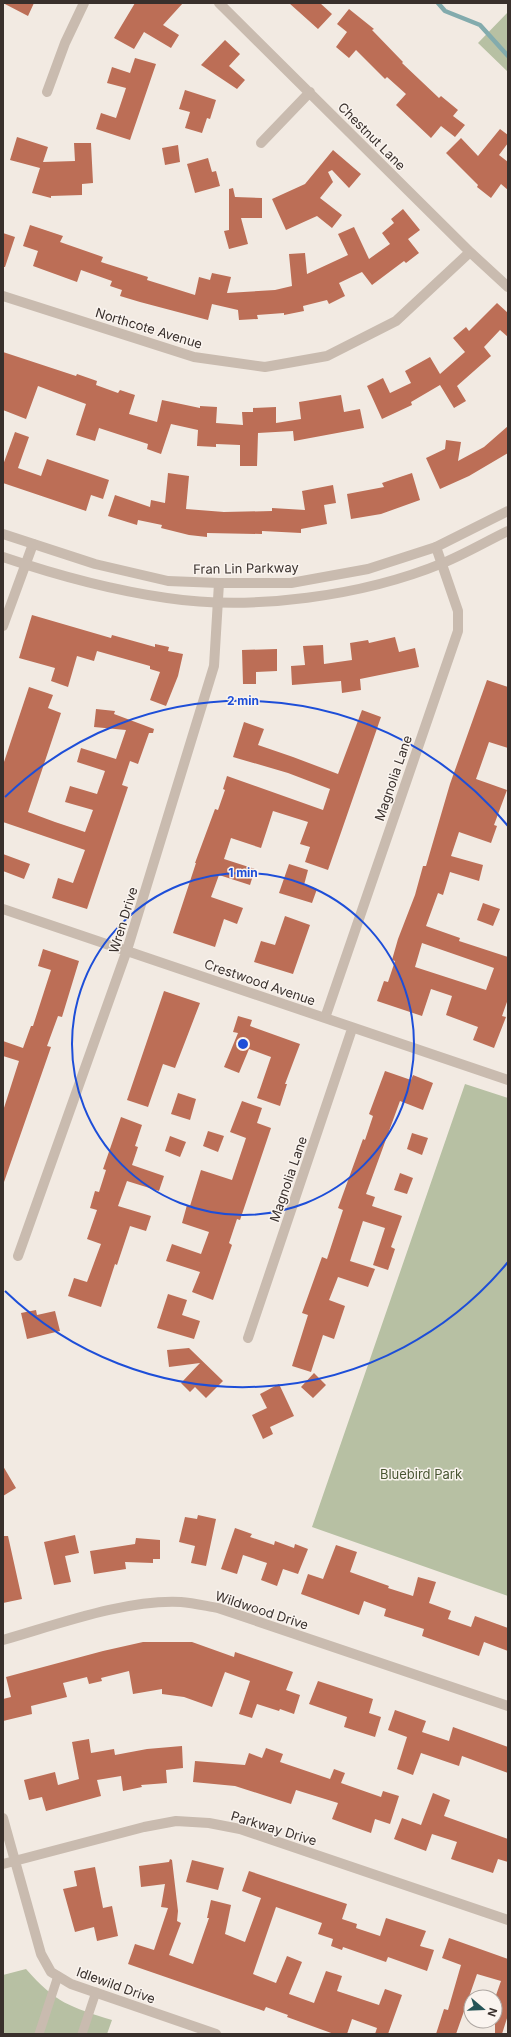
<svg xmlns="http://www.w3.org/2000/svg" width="511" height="2037" viewBox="0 0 511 2037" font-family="Inter,sans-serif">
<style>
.green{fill:#b7c0a3}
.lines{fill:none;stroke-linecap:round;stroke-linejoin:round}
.stream{stroke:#83abad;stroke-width:4.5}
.building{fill:#bc6e56;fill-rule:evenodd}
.service{stroke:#c9bbaf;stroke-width:9}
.minor{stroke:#c9bbaf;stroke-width:10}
.tertiary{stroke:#c9bbaf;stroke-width:10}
.ring{fill:none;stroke:#1d4ed8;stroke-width:2}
.labels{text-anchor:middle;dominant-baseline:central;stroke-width:3;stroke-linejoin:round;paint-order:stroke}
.street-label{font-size:13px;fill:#39302c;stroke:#faf4ef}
.park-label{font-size:13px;fill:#495532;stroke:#faf4ef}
.centre{fill:#1d4ed8;stroke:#faf4ef;stroke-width:2}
.ring-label{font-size:12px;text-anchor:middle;font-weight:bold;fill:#1d4ed8;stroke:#faf4ef;stroke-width:3;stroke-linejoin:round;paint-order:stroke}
</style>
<rect width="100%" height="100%" fill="#f2eae2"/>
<path class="green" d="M508,12V72L478,43Z
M465,1084L508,1098V1596L312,1527Z
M26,1969C56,2003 70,2007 112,2020L107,2034H3V1975Z"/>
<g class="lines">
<path class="stream" d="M438,3L445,11L480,25L508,56"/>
</g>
<path class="building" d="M3,3H34L28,16Z
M135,3H183L163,25L179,35L171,48L144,32L134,49L114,38Z
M289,3H320L332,14L318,29Z
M349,9L374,29L372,30L403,62L402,63L439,98L441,96L458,110L453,116L465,125L455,137L441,126L431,138L396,105L406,94L387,77L385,79L356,50L349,58L336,47L347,32L337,24Z
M225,40L240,54L229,66L245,80L237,89L201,65Z
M135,58L156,64L130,140L96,129L101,113L116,118L126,88L107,83L112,67L130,73Z
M185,90L216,100L210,119L207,118L202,133L185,128L190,112L179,109Z
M500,129L508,135V143L499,155L508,162V190L501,184L491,198L477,187L478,185L446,153L461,138L478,156Z
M17,137L48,147L43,162L75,161L74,143H91L93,183L82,184V195L51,196V198L32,193L40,168L10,160Z
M178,145L180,162L165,165L162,148Z
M333,150L361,174L349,188L332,170L328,172L333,182L320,198L342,215L332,228L317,216L286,230L272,199L305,184Z
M208,158L212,172L216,171L220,186L195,193L187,164Z
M233,188L235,197L262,198V218H241L248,244L229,249L224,231L229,230V189Z
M403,209L420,230L408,239L419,253L406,263L404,261L372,285L362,272L339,283L345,296L329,304L327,300L303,306L304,311L284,315V313L257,315L258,319L239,320L238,310L212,304L208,320L140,302L120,296L122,290L110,286L112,281L81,270L77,282L33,266L38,251L23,246L30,225L63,236L60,242L103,257L101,262L148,277L147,280L195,295L199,277L210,280L212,273L231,277L227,293L275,290L292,286L289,254L305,253L307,274L348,255L338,234L354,227L369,259L390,244L382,233L394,223L391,219Z
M3,233L15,237L5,267H3Z
M497,303L508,313V337L500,330L484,347L491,356L457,386L466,401L454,408L440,385L411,402L412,405L382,419L367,386L383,378L390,393L411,383L405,371L430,357L440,374L465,352L453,338L466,327L469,331Z
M3,352L76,376L77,374L97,381L96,385L118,393L120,390L135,395L129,414L157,422L162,400L200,408V406L217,407L216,423L243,425L242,412H253V408L276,407V423L301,419L299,402L341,395L344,412L360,409L364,428L294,441L293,431L258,433L257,466H240V445L216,444V447L197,446L198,430L171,424L161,454L147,449L148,444L99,428L95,441L76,435L86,404L38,386L26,419L3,410Z
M508,426V453L469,476L440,489L426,458L445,449L446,440L461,442L458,461L484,447Z
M15,432L29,437L18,468L41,476L47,459L109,480L103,499L91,495L86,511L3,483V465Z
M168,473L189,476L186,509L224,512L272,511V508L305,510L302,491L333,485L336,503L324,505L327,524L301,529V533L262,531V534L207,533V537L189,535L161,528L162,525L138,520L137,525L108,516L115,495L150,507L151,500L165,503Z
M412,473L420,500L381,514L351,519L347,494L384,487L382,483Z
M32,615L111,638L112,635L155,647V644L169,647L168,651L183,654L178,676L166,706L150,700L160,672L150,669V666L97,651L94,661L77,656L68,687L51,681L55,668L19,658Z
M395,637L399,652L415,648L419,667L360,679L361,690L342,693L341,681L292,685L291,666L305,665L303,646L323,645L324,664L352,660L350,643L368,640L369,643Z
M277,649V671L256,672V684H243L242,650Z
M487,680L508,687V748L489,742L476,779L507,790L494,825L497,826L491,843L459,832L451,856L483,865L479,881L450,872L443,895L438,893L426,926L460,938L459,941L508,957V999L502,1016L506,1017L494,1048L473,1040L478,1027L446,1015L452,996L431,989L422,1016L377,1001L384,981L388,982L395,961L392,960L398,939L415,895L423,866H426L450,784ZM422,943L494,968L486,990L415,967Z
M29,687L53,695L48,708L61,713L28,812L55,822L85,832L93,810L65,802L70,786L97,794L105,771L77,762L81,748L116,759L126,730L94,727L96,709L115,711L114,714L154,729L153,733H149L138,764L130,761L122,785L128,787L87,909L52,898L58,878L73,883L85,850L3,822V765Z
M362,710L381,717L328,870L305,862L310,847L300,844L308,822L273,811L261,848L231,838L224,859L255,869L250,885L219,875L211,897L243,908L237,924L224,919L215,947L173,933L196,863H195L215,809L218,810L225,790L223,789L227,776L323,810L330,789L288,773L233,757L244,722L264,729L258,745L293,757L338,774Z
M3,854L30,864L24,879L3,871Z
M289,864L308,870L304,885L317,889L312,903L279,893Z
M483,903L500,909L493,926L477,920Z
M285,916L310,925L293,974L254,962L261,941L275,945Z
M43,949L79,961L62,1017L58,1016L47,1046L51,1047L4,1182H3V1111L19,1061L3,1056V1041L23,1048L31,1026H33L51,970L38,966Z
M164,991L200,1003L175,1068L163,1064L148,1107L127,1100Z
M238,1016L252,1020L250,1026L300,1044L285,1084H287L280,1106L257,1098L271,1057L249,1049L239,1073L224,1067L238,1033L233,1032Z
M385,1071L411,1080L413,1075L433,1083L423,1110L400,1101L366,1194L375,1197L372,1206L402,1216L391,1247L395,1249L388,1270L373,1265L385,1228L363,1221L350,1261L375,1269L368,1287L338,1277L329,1300L345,1306L334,1339L323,1335L311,1372L292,1366L308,1315L302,1313L322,1257L327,1259L343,1210L338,1208L363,1139L365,1140L373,1116L369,1114Z
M178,1093L196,1099L190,1120L171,1114Z
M242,1101L262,1108L257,1123L271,1128L240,1220L237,1219L229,1243L232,1245L213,1300L192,1292L200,1272L166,1261L172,1244L201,1254L209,1232L182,1223L187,1205L190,1206L201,1170L232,1180L246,1138L230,1132Z
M121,1117L142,1125L135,1146L138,1147L132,1165L164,1176L159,1191L127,1181L118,1206L151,1216L146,1231L130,1226L117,1265L115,1264L101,1307L68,1296L74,1278L87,1282L101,1244L87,1239L97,1210L90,1208L95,1191L99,1192L106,1170L103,1169Z
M208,1131L224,1136L218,1152L203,1146Z
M412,1133L428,1138L422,1155L407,1149Z
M170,1136L186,1142L180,1157L165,1151Z
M400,1173L413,1178L407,1194L394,1190Z
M168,1294L187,1300L182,1315L200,1321L194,1339L157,1328Z
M36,1310L37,1315L55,1311L60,1331L27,1339L21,1313Z
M189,1348L223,1381L206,1398L195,1387L190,1392L181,1383L200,1363L169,1367L167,1350Z
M314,1373L326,1385L313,1398L301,1387Z
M279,1384L294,1416L270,1427L273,1434L263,1439L252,1415L267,1408L260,1394Z
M3,1466L16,1488L3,1496Z
M198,1515L216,1519L206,1566L191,1563L195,1546L179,1542L185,1517L197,1519Z
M235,1528L252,1534L250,1537L274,1545L275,1541L294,1548L295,1544L308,1549L298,1574L283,1569L277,1586L261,1580L267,1563L243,1555L237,1574L221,1569Z
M75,1535L79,1553L65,1556L71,1582L54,1585L44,1542Z
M3,1536H8L22,1599L3,1603Z
M136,1538L160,1540V1559H153V1563L125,1562L126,1569L94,1574L90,1551L135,1544Z
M336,1545L357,1552L350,1572L389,1586L388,1588L413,1596L418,1577L436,1582L429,1603L451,1611L448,1619L471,1627L475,1616L508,1628V1651L484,1642L479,1656L422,1636L424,1629L384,1616L386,1609L364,1601L359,1615L301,1594L308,1574L323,1579Z
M143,1642H192L234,1657L235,1652L293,1672L286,1690L300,1695L294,1714L280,1709L279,1711L257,1704L252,1718L239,1714L250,1681L225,1672L212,1707L184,1697L162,1694V1689L133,1694L129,1671L101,1678L102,1681L89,1684L87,1677L63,1683L67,1697L31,1706L32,1714L3,1721V1699L11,1697L6,1677L103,1651Z
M318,1681L373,1699L369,1713L381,1717L375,1737L344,1727L347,1717L309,1704Z
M395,1710L426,1721L422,1732L449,1741L453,1727L508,1747V1773L462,1756L459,1766L421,1753L413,1775L397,1769L407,1737L388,1730Z
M89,1739L91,1753L114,1749L115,1755L147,1749L182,1746L183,1768L166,1770L167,1783L141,1785L142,1787L123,1791L121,1776L97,1780L101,1796L46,1811L42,1797L29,1800L24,1780L55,1772L58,1785L79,1779L72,1742Z
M266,1748L283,1754L280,1762L330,1779L334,1769L345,1773L341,1783L381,1797L383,1791L399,1796L390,1824L375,1819L371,1833L354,1827L332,1819L338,1803L296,1790L291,1804L235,1786L193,1782L195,1761L245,1765L249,1753L262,1758Z
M433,1793L450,1800L444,1816L508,1839V1862L498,1859L493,1873L451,1859L457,1842L432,1834L426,1851L394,1839L402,1818L421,1825Z
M170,1859L172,1860L178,1911L177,1921L181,1923L169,1955L193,1964L209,1918H207L211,1900L231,1905L225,1934L245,1942L261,1898L242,1891L249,1871L347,1904L342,1919L357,1924L356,1928L380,1936L386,1918L426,1931L420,1946L434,1950L427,1971L388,1957L386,1962L343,1947L342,1950L331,1946L333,1939L318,1934L322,1923L276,1907L253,1974L276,1983L287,1956L302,1962L289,1994L314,2003L326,1971L342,1976L337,1991L379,2005L385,1989L402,1995L388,2034H375L377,2028L352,2019L347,2034H334L287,2017L288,2015L266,2007L264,2011L128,1964L135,1944L154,1950L168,1908L161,1907L165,1884L141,1887L139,1866L169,1862Z
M192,1860L224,1868L218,1890L186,1882Z
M95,1867L103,1908L112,1906L118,1936L97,1941L94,1927L75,1932L63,1889L77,1886L74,1871Z
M449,1938L508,1959V2015L502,2034H495V1998L501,1981L477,1974L456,2034H436L444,2009L448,2010L461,1965L442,1958Z"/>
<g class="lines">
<path class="service" d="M39,2034L58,1976
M82,2034L96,1992"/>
<path class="minor" d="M219,3L470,252L508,287
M47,92L65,43L84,3
M261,143L310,92
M3,296L194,357L265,367L327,356L396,321L470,252
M3,626L33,544
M3,909L508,1080
M325,1018L458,631V611L436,547
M18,1256L127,950L214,666L219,583
M248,1338L352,1029
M3,1640C56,1625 126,1599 181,1602C193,1603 206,1606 218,1608L508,1706
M3,1818L41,1954L51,1972L71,1984L216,2034
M3,1864L144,1827L176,1821L209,1823L240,1829L508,1920"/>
<path class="tertiary" d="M3,534L95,564L168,581L219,583H291L368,569L436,547L508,511
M3,557C56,575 111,590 167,598C253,611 363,596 443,563C465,554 487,541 508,531"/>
</g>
<g class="ring">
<circle cx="243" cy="1044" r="171"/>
<path d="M508 1262A343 343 0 0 1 5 1291M5 797A343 343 0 0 1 508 826"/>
</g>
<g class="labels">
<g class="street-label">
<text transform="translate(372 136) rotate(45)">Chestnut Lane</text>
<text transform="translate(149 328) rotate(17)">Northcote Avenue</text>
<text transform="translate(246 568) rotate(-1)">Fran Lin Parkway</text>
<text transform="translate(393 778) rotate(-71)">Magnolia Lane</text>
<text transform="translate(123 920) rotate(-73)">Wren Drive</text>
<text transform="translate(260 982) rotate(19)">Crestwood Avenue</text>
<text transform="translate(288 1179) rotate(-71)">Magnolia Lane</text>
<text transform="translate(262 1610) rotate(18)">Wildwood Drive</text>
<text transform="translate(274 1828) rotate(17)">Parkway Drive</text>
<text transform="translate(116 1985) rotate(20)">Idlewild Drive</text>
</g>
<g class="park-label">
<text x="421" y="1474">Bluebird Park</text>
</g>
</g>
<circle cx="243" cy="1044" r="6" class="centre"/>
<g class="ring-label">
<text x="243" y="705">2 min</text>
<text x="243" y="877">1 min</text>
</g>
<rect width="511" height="2037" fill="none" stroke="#39302c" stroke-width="8"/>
<g transform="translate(483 2009) rotate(109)"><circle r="19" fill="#faf4ef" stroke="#ada6a1"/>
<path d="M0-3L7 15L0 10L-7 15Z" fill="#255457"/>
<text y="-6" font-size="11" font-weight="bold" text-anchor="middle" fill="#39302c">N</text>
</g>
</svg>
